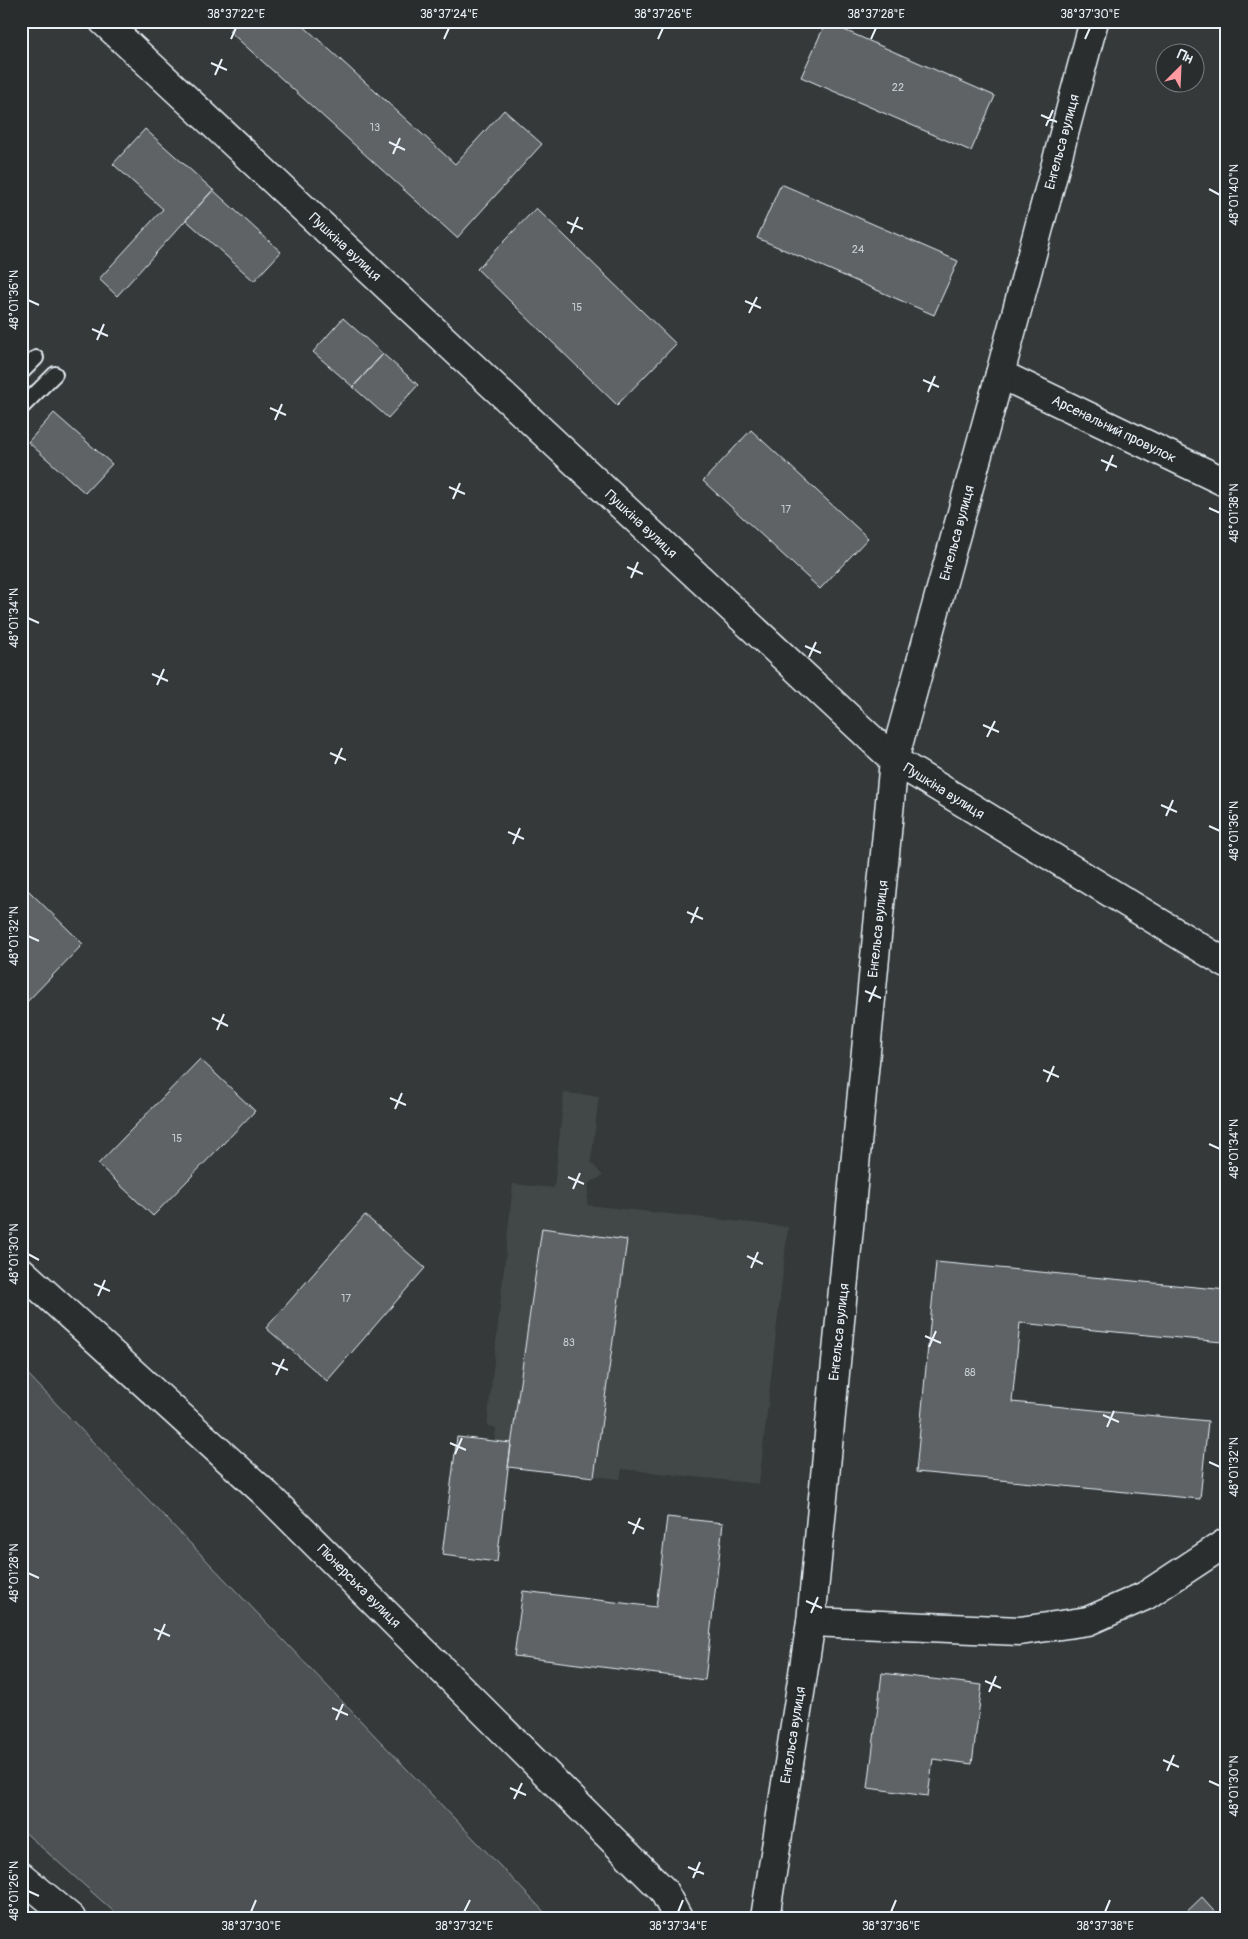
<svg xmlns="http://www.w3.org/2000/svg" width="1248" height="1939" viewBox="0 0 1248 1939" font-family="Pangolin,sans-serif">
<style>
.built{fill:#424647}
.green{fill:#4d5152;stroke:#9aa1a5}
.building{fill:#5f6365;stroke:#e8f1f8}
.lines{fill:none;stroke-linecap:round;stroke-linejoin:round}
.lane-casing{stroke:#e8f1f8;stroke-width:18}
.street-casing{stroke:#e8f1f8;stroke-width:31}
.secondary-casing{stroke:#e8f1f8;stroke-width:31}
.lane{stroke:#2a2d2e;stroke-width:14}
.street{stroke:#2a2d2e;stroke-width:28}
.secondary{stroke:#2a2d2e;stroke-width:28}
.ticks{fill:none;stroke:#e8f1f8;stroke-width:2}
.labels{text-anchor:middle;dominant-baseline:central;stroke-width:4;stroke-linejoin:round;paint-order:stroke}
.number-label{font-size:11px;fill:#c6ced3}
.street-label{font-size:14px;fill:#e8f1f8;stroke:#2a2d2e}
.neatline{fill:none;stroke:#e8f1f8;stroke-width:2}
.ticks-label{font-size:12px;text-anchor:middle;fill:#e8f1f8}
</style>
<rect width="100%" height="100%" fill="#35393a"/>
<filter id="ink" filterUnits="userSpaceOnUse"><feTurbulence type="fractalNoise" baseFrequency=".02" numOctaves="2"/><feDisplacementMap in="SourceGraphic" scale="10" xChannelSelector="R" yChannelSelector="G"/><feConvolveMatrix kernelMatrix="1 2 1 2 8 2 1 2 1" color-interpolation-filters="sRGB"/></filter>
<g filter="url(#ink)">
<path class="built" d="M564,1093L599,1096L591,1162L603,1176L589,1183L587,1205L788,1227L759,1484L622,1469L620,1479L492,1465L496,1428L487,1426L513,1184L554,1188Z"/>
<path class="green" d="M21,1367L550,1918H121L21,1829Z"/>
<path class="building" d="M237,21H298L455,164L504,110L542,144L457,238L229,31Z
M826,22L995,96L971,151L801,77Z
M145,129L213,190L117,296L99,279L163,209L113,164Z
M781,184L958,261L934,315L757,238Z
M213,190L281,252L254,281L186,220Z
M536,208L676,344L617,405L477,269Z
M343,318L383,354L353,387L313,352Z
M383,354L418,385L388,418L353,387Z
M54,413L112,464L85,493L28,442Z
M751,430L868,538L820,589L703,481Z
M28,890L83,944L21,1008V897Z
M200,1059L255,1111L153,1216L98,1164Z
M365,1215L425,1268L327,1381L266,1328Z
M542,1228L627,1240L594,1477L508,1467Z
M936,1262L1227,1290L1222,1342L1020,1323L1012,1402L1208,1421L1200,1499L916,1472Z
M457,1437L511,1443L497,1562L442,1555Z
M667,1517L723,1523L705,1680L514,1656L523,1591L656,1607Z
M882,1673L982,1685L972,1764L933,1759L928,1796L868,1788Z
M1202,1897L1221,1918H1180Z"/>
<g class="lines">
<g class="lane-casing">
<path id="lane" d="M21,373L36,358
M21,408L55,374"/>
</g>
<g class="street-casing">
<path id="street" d="M103,21L894,760
M1000,374L1227,483
M21,1271L266,1494L663,1890L678,1918
M811,1622L1020,1631L1088,1621L1145,1596L1227,1542
M21,1876L71,1918"/>
</g>
<g class="secondary-casing">
<path id="secondary" d="M894,760L1227,964
M765,1918L811,1622L894,760L1000,374L1094,21"/>
</g>
<use href="#lane" class="lane"/>
<use href="#street" class="street"/>
<use href="#secondary" class="secondary"/>
</g>
</g>
<path class="ticks" d="M231,39L236,28M444,39L449,28M658,39L663,28M871,39L876,28M1085,39L1090,28M211,63L227,70M215,75L222,59M1041,115L1057,122M1046,126L1053,110M389,142L405,150M393,154L400,138M1209,189L1220,195M567,222L583,229M571,233L578,217M28,300L39,305M745,301L761,308M749,313L757,297M92,329L108,336M97,340L104,324M923,380L939,387M928,392L935,376M270,408L286,415M275,420L282,404M1101,460L1117,467M1106,471L1113,455M449,487L465,494M453,499L460,483M1209,508L1220,513M627,567L643,574M631,578L638,562M28,618L39,623M805,646L821,653M809,657L816,642M152,674L168,681M157,685L164,669M983,725L999,732M987,737L995,721M330,753L346,760M335,764L342,748M1161,805L1177,812M1166,816L1173,800M1209,826L1220,831M508,832L524,839M513,844L520,828M687,912L703,919M691,923L698,907M28,936L39,941M865,991L881,998M869,1002L876,986M212,1018L228,1026M217,1030L224,1014M1043,1070L1059,1077M1047,1082L1054,1066M390,1098L406,1105M395,1109L402,1093M1209,1144L1220,1149M568,1177L584,1184M573,1189L580,1173M28,1254L39,1260M747,1256L763,1264M751,1268L758,1252M94,1284L110,1291M98,1296L105,1280M925,1336L941,1343M929,1347L936,1331M272,1363L288,1370M276,1375L284,1359M1103,1415L1119,1422M1107,1427L1114,1411M450,1443L466,1450M455,1454L462,1438M1209,1462L1220,1467M628,1522L644,1529M633,1534L640,1518M28,1573L39,1578M806,1601L822,1608M811,1613L818,1597M154,1629L170,1636M158,1640L165,1624M985,1681L1001,1688M989,1692L996,1676M332,1708L348,1715M336,1720L343,1704M1163,1760L1179,1767M1167,1771L1174,1755M1209,1781L1220,1786M510,1788L526,1795M514,1799L522,1783M688,1867L704,1874M693,1878L700,1862M28,1891L39,1896M251,1912L256,1900M464,1912L470,1900M678,1912L683,1900M891,1912L896,1900M1105,1912L1110,1900"/>
<g class="labels">
<g class="number-label">
<text x="898" y="87">22</text>
<text x="375" y="127">13</text>
<text x="858" y="249">24</text>
<text x="577" y="307">15</text>
<text x="786" y="509">17</text>
<text x="177" y="1138">15</text>
<text x="346" y="1298">17</text>
<text x="569" y="1342">83</text>
<text x="970" y="1372">88</text>
</g>
<g class="street-label">
<text transform="translate(1062 142) rotate(-75)">Енгельса вулиця</text>
<text transform="translate(345 247) rotate(43)">Пушкіна вулиця</text>
<text transform="translate(1114 429) rotate(26)">Арсенальний провулок</text>
<text transform="translate(641 524) rotate(43)">Пушкіна вулиця</text>
<text transform="translate(957 533) rotate(-75)">Енгельса вулиця</text>
<text transform="translate(944 791) rotate(32)">Пушкіна вулиця</text>
<text transform="translate(878 929) rotate(-84)">Енгельса вулиця</text>
<text transform="translate(839 1332) rotate(-84)">Енгельса вулиця</text>
<text transform="translate(359 1586) rotate(45)">Піонерська вулиця</text>
<text transform="translate(793 1735) rotate(-81)">Енгельса вулиця</text>
</g>
</g>
<rect width="1248" height="1939" fill="none" stroke="#2a2d2e" stroke-width="55"/>
<g transform="translate(1180 68) rotate(24)"><circle r="24" fill="#2a2d2e" stroke="#767b7f"/>
<path d="M0-4L9 19L0 12L-9 19Z" fill="#ff9aa2"/>
<text y="-8" font-size="14" font-weight="bold" text-anchor="middle" fill="#e8f1f8">Пн</text>
</g>
<rect x="28" y="28" width="1192" height="1884" class="neatline"/>
<g class="ticks-label">
<text x="236" y="18">38°37'22"E</text>
<text x="449" y="18">38°37'24"E</text>
<text x="663" y="18">38°37'26"E</text>
<text x="876" y="18">38°37'28"E</text>
<text x="1090" y="18">38°37'30"E</text>
<text transform="translate(1234 195) rotate(-90)" y="4">48°01'40"N</text>
<text transform="translate(14 300) rotate(-90)" y="4">48°01'36"N</text>
<text transform="translate(1234 513) rotate(-90)" y="4">48°01'38"N</text>
<text transform="translate(14 618) rotate(-90)" y="4">48°01'34"N</text>
<text transform="translate(1234 831) rotate(-90)" y="4">48°01'36"N</text>
<text transform="translate(14 936) rotate(-90)" y="4">48°01'32"N</text>
<text transform="translate(1234 1149) rotate(-90)" y="4">48°01'34"N</text>
<text transform="translate(14 1254) rotate(-90)" y="4">48°01'30"N</text>
<text transform="translate(1234 1467) rotate(-90)" y="4">48°01'32"N</text>
<text transform="translate(14 1573) rotate(-90)" y="4">48°01'28"N</text>
<text transform="translate(1234 1786) rotate(-90)" y="4">48°01'30"N</text>
<text transform="translate(14 1891) rotate(-90)" y="4">48°01'26"N</text>
<text x="251" y="1930">38°37'30"E</text>
<text x="464" y="1930">38°37'32"E</text>
<text x="678" y="1930">38°37'34"E</text>
<text x="891" y="1930">38°37'36"E</text>
<text x="1105" y="1930">38°37'38"E</text>
</g>
</svg>
